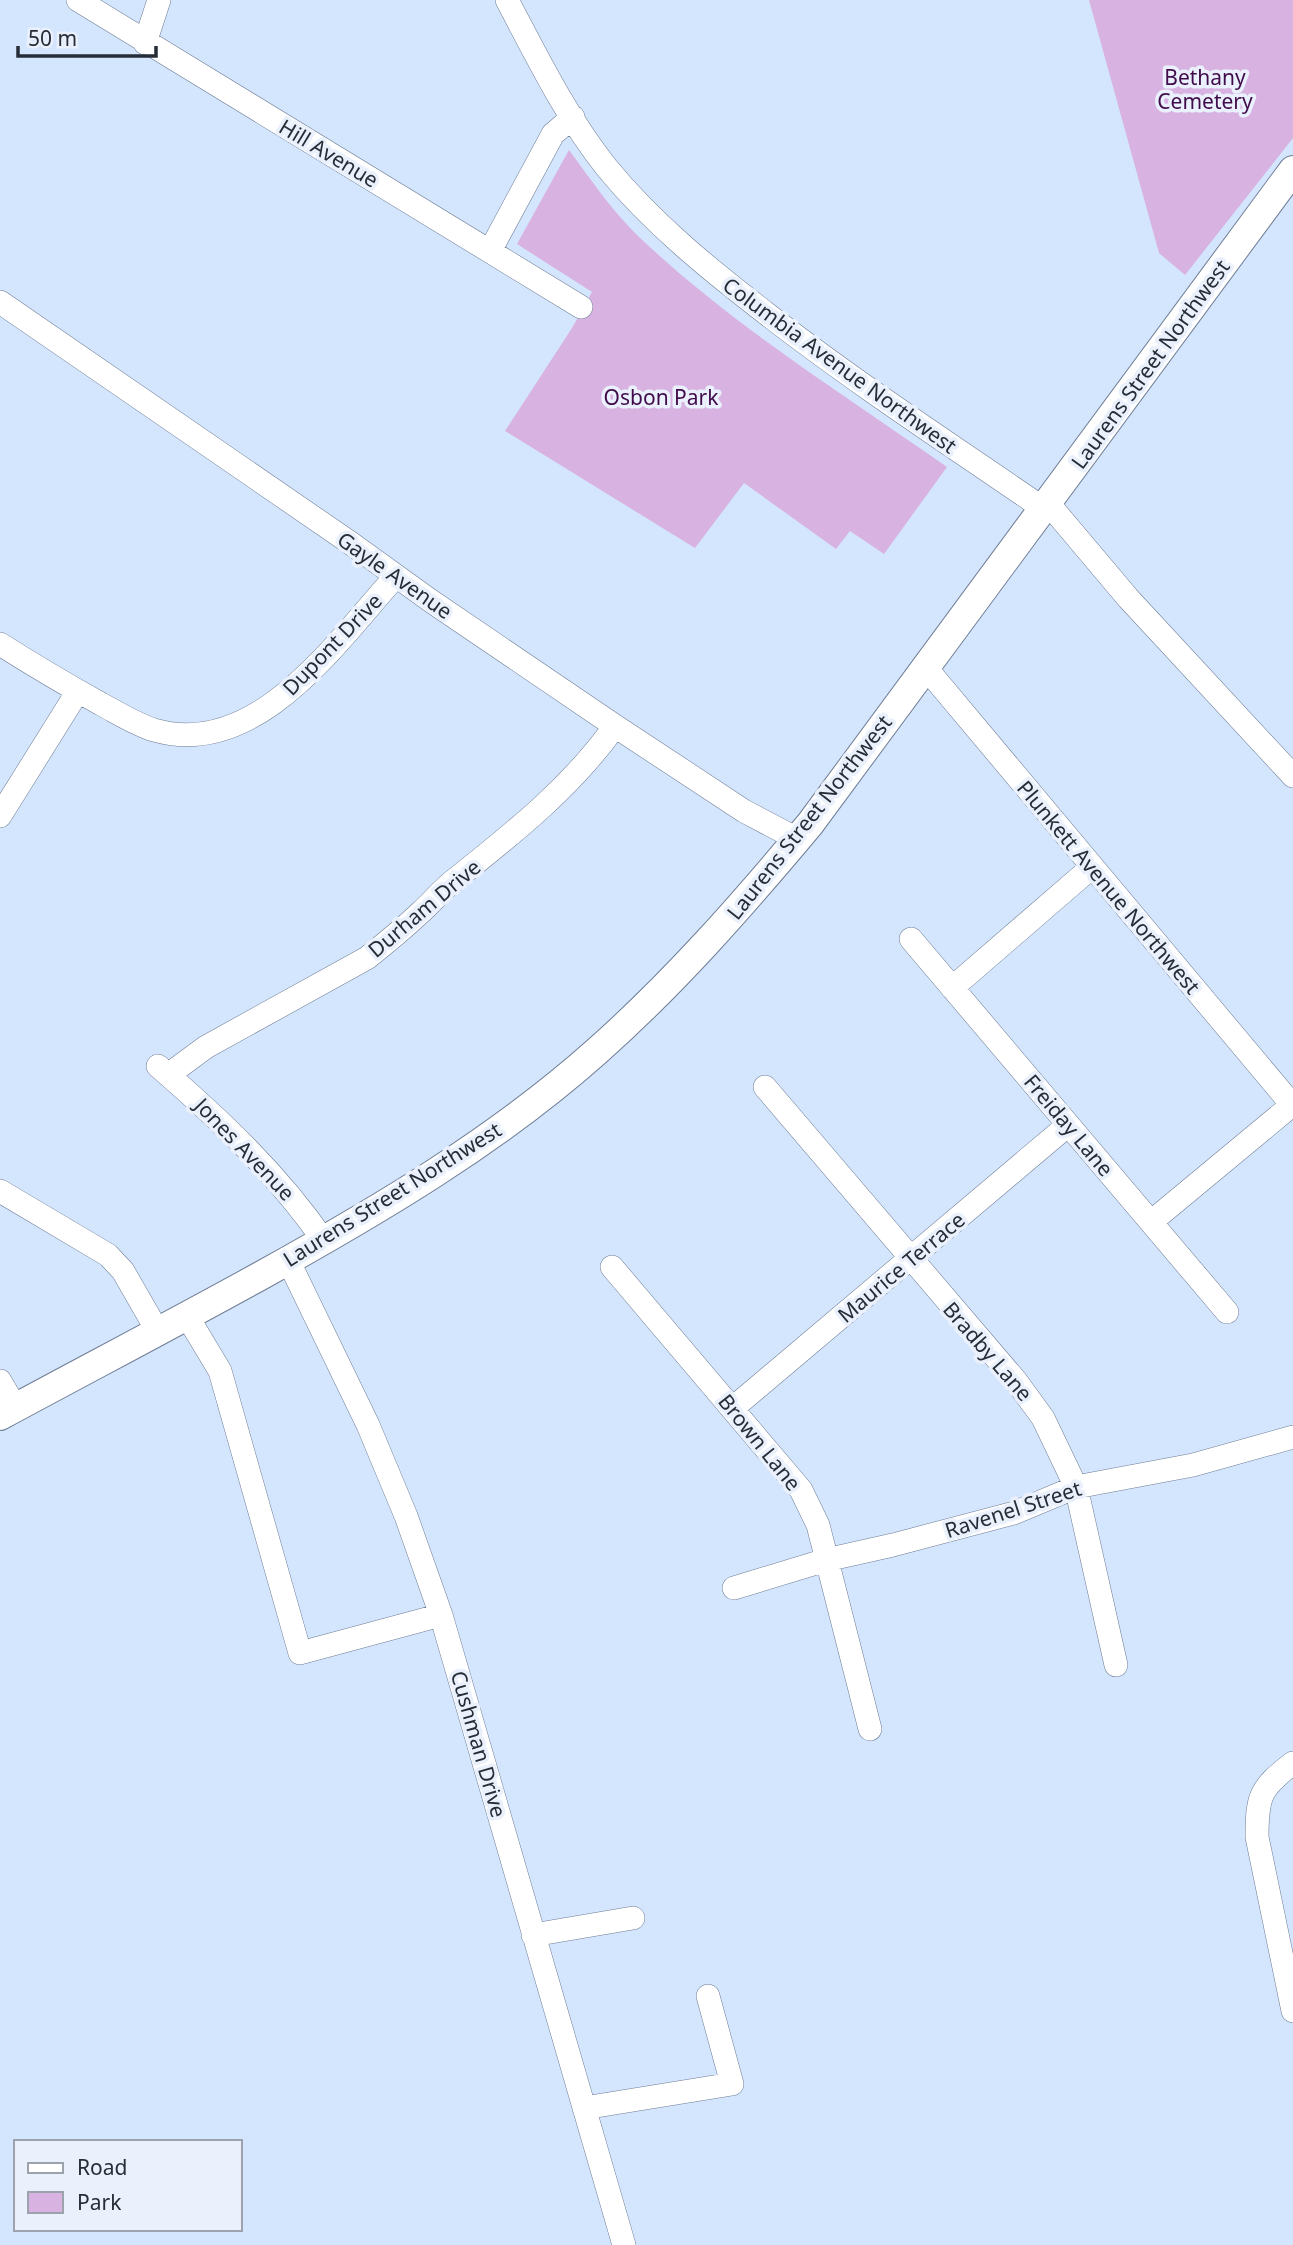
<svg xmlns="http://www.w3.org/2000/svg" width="1293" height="2245" viewBox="0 0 1293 2245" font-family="'Noto Sans',sans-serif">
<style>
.green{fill:#d8b2e0}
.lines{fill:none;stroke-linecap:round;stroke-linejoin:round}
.minor-casing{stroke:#6e7d94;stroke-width:24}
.major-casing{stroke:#6e7d94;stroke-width:30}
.minor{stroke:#fff;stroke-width:23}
.major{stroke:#fff;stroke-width:28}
.labels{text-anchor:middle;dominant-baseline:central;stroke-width:7;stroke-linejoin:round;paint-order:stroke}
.park-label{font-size:21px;fill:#410b4b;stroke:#eaf1fc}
.street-label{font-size:21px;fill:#262d36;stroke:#eaf1fc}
</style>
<rect width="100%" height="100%" fill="#d4e5fe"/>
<path class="green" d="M1089,0H1293V138L1185,275L1159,253Z
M569,150C591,180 613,212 639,237C732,325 843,394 947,467L884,554L850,531L836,549L744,483L695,548L505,431L572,328L592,292L517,244Z"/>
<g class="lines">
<g class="minor-casing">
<path id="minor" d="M78,0L581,307
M507,0C537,57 567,118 607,168C653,224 710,270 767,314C856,383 951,445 1044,509
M145,43L159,0
M490,251L553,134L573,117
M0,302L349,542L431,601L615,726L744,811L797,839
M1048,503L1128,598L1293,776
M0,644C33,665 67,685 101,704C118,713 135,724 154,730C257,760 336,642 396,576
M926,668L1293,1106
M0,816L78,691
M911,939L1227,1312
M952,988L1092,867
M158,1066C219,1119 278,1174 324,1241
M168,1075L206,1047L367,958C386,943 404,928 421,912C431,903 441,891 452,882C511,835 571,788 615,726
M765,1087L1016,1381L1043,1418L1076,1487L1116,1665
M0,1191L108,1255L123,1271L158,1332
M1151,1222L1292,1105
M288,1260L368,1425L406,1516L441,1615L624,2245
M612,1267L801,1490L818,1525L870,1729
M187,1316L220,1371L300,1653L441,1615
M0,1381L16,1408
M733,1408L1068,1125
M734,1588L826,1560L893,1545L1014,1513L1076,1487L1193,1465L1293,1437
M1293,1763C1260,1788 1257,1796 1257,1837L1293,2011
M533,1935L633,1918
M584,2108L732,2084L708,1996"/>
</g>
<g class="major-casing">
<path id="major" d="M0,1416C87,1369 175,1323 262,1275C379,1210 496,1141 596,1052C675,982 743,904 810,824L1293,170"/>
</g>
<use href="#minor" class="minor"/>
<use href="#major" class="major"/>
</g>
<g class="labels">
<g class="park-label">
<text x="1205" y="77">Bethany<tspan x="1205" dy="24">Cemetery</tspan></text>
<text x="661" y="397">Osbon Park</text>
</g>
<g class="street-label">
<text transform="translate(329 153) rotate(31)">Hill Avenue</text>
<text transform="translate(1150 364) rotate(-54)">Laurens Street Northwest</text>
<text transform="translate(840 365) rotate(36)">Columbia Avenue Northwest</text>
<text transform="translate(395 575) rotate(35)">Gayle Avenue</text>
<text transform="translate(332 644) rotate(-46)">Dupont Drive</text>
<text transform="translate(809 817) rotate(-52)">Laurens Street Northwest</text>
<text transform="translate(1109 887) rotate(50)">Plunkett Avenue Northwest</text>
<text transform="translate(424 908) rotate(-40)">Durham Drive</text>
<text transform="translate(1069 1125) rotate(50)">Freiday Lane</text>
<text transform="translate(245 1149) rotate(46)">Jones Avenue</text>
<text transform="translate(392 1194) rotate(-32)">Laurens Street Northwest</text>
<text transform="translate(901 1267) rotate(-40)">Maurice Terrace</text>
<text transform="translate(988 1351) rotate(49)">Bradby Lane</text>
<text transform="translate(760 1442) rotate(51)">Brown Lane</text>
<text transform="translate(1013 1509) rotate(-18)">Ravenel Street</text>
<text transform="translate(479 1744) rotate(74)">Cushman Drive</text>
</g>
</g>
<rect x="14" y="2140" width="228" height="91" fill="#eaf1fc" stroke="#9ca3ad" stroke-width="2"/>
<rect x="28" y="2163" width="35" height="10" fill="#ffffff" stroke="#9ca3ad" stroke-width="2"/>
<text x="77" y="2175" font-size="21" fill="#262d36">Road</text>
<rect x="28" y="2192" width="35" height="21" fill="#d8b2e0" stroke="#9ca3ad" stroke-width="2"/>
<text x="77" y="2210" font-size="21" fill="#262d36">Park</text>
<path d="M18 46v10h138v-10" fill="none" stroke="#262d36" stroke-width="3.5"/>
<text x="28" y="46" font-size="21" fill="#262d36" stroke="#eaf1fc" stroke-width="5" paint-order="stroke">50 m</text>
</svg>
